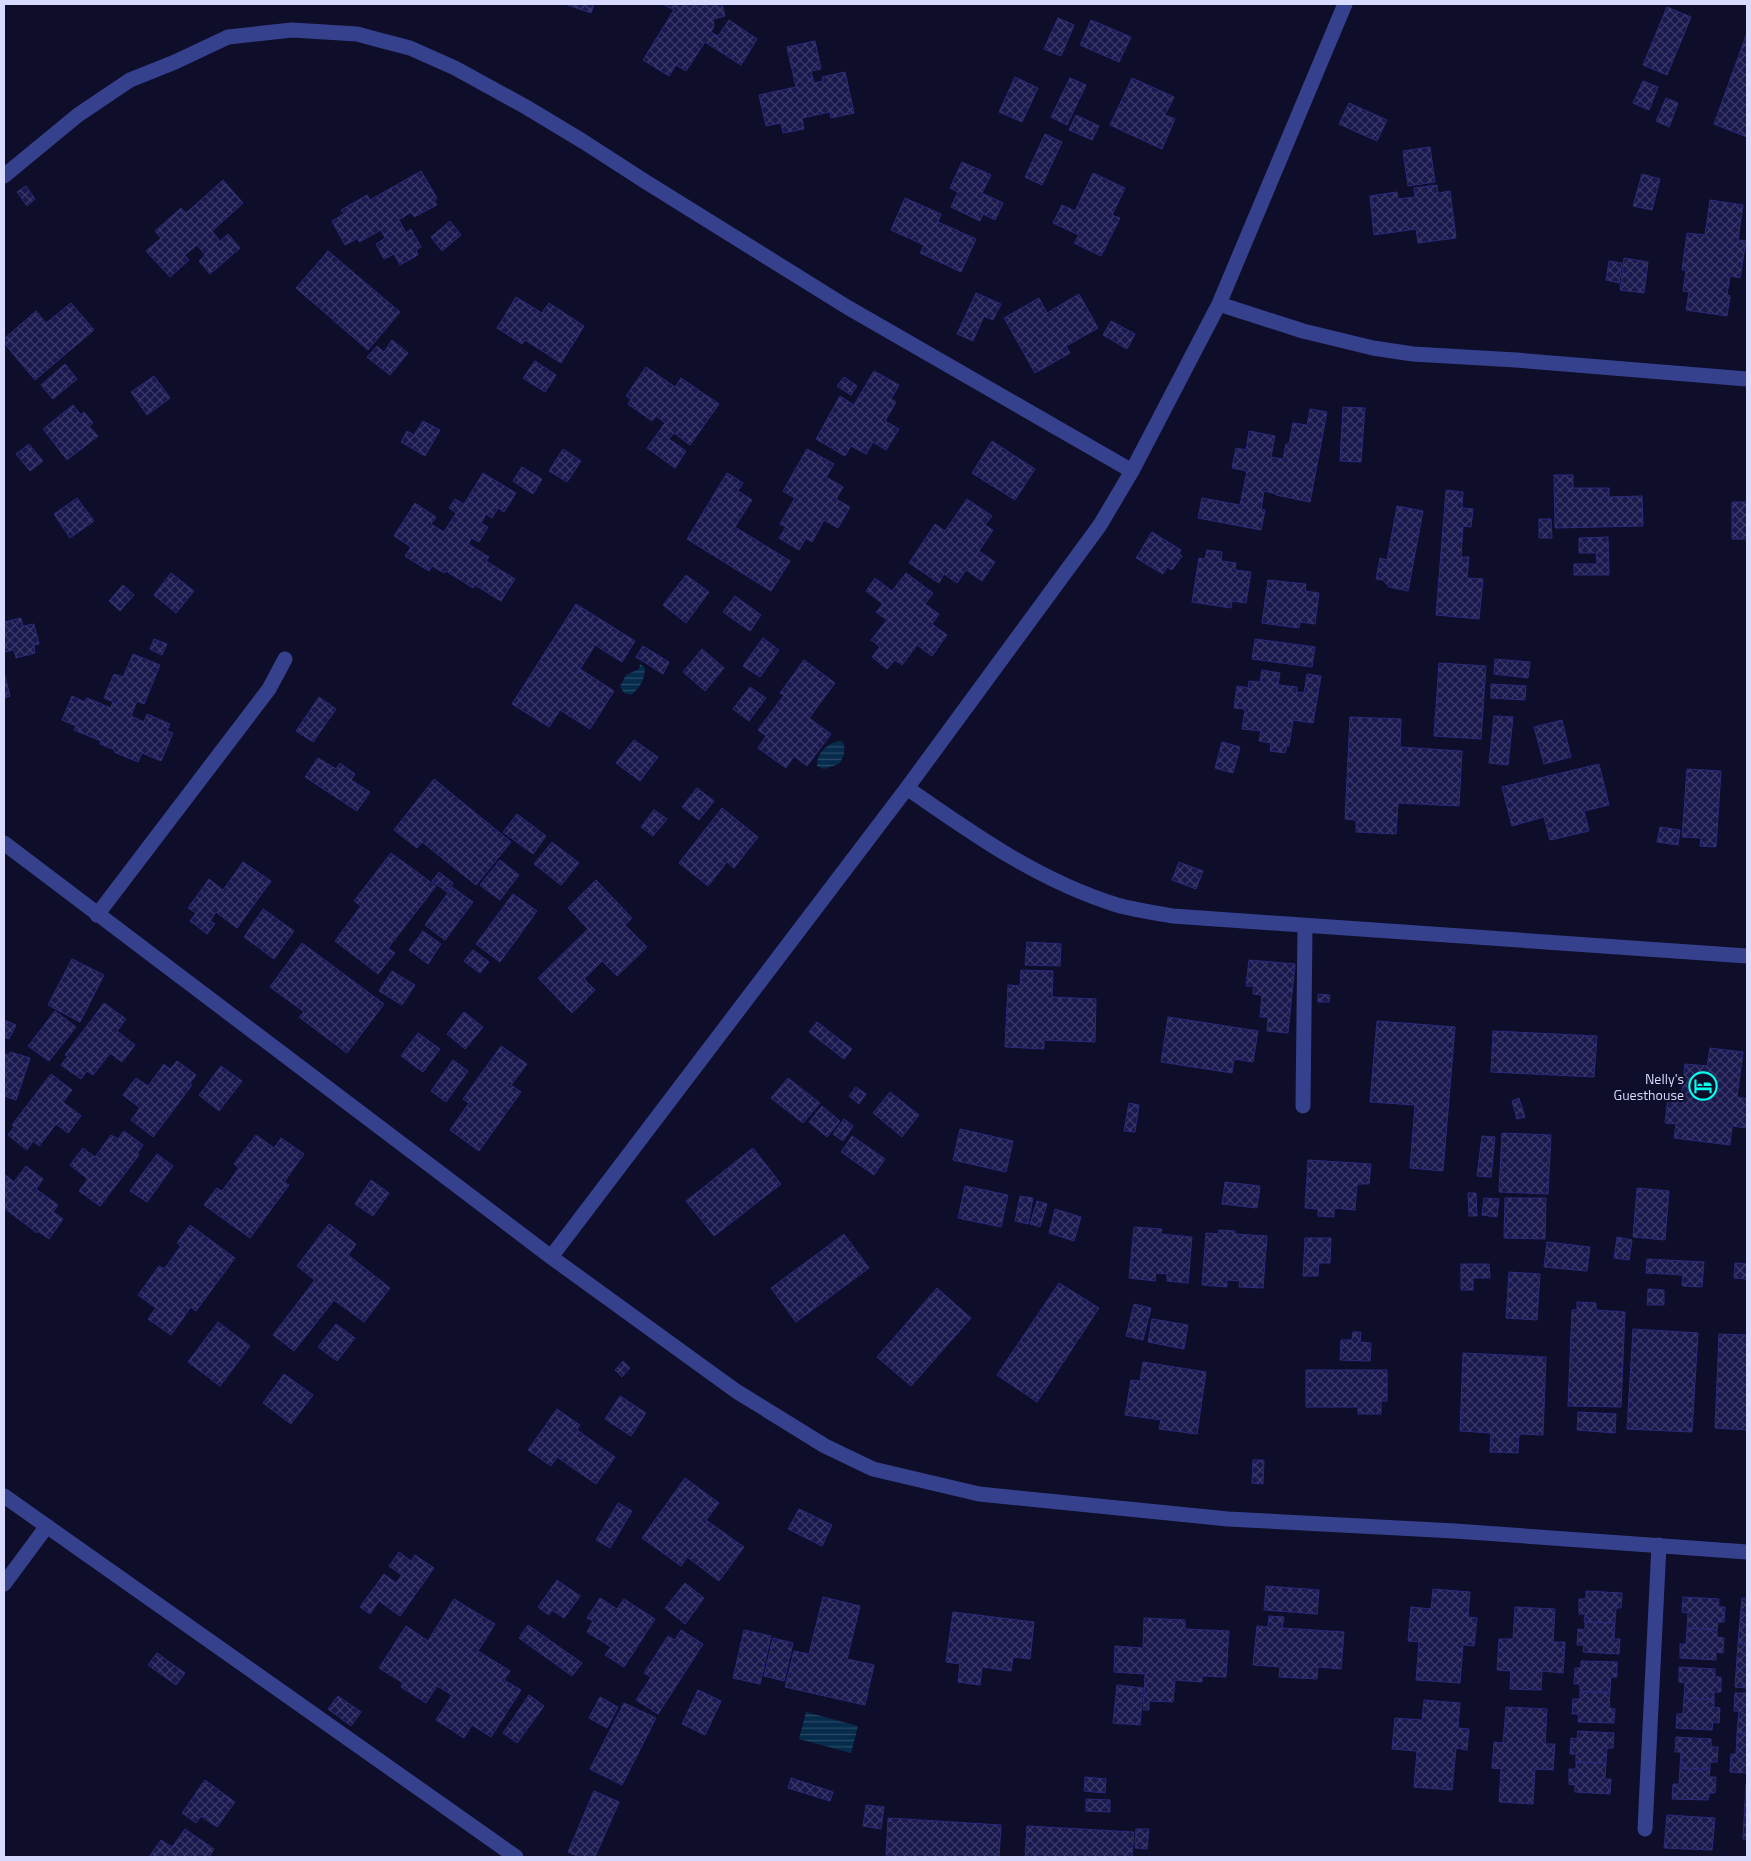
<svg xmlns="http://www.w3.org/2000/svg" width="1751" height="1861" viewBox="0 0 1751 1861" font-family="'Titillium Web',sans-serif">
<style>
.water{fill:url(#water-rules)}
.building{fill:url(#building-cross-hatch);stroke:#2b297b}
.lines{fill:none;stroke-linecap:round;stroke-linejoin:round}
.minor{stroke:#36418e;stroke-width:15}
.labels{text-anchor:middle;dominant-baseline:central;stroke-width:4;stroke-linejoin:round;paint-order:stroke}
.poi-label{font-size:14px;fill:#d8daff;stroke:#0e0e2b;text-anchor:end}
</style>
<defs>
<pattern id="water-rules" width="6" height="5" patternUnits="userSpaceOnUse" patternTransform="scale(1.25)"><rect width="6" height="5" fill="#062c4c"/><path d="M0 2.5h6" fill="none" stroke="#2a4a67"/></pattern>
<pattern id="building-cross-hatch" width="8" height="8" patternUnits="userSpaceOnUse" patternTransform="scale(1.25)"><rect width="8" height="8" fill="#1a194d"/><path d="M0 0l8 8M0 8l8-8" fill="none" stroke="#3b3a68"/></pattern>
</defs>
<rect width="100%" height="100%" fill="#0e0e2b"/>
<path class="water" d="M640,664L645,668C645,679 640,688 631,695L624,693L620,686L626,675L639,669Z
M839,741L843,742C846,751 844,756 839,764L824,769L817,766C817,753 826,744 839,741Z
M806,1712L858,1726L851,1753L799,1739Z"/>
<path class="building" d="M565,4H594L591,13Z
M663,4H722L725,16L713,19L714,26L711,32L718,36L729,20L757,39L741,65L705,42L686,71L676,65L669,76L643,60L674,10Z
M1667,7L1691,17L1667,75L1643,65Z
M1058,18L1074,25L1061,56L1044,49Z
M1091,20L1131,37L1119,62L1080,45Z
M1747,33V137L1714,124Z
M815,41L821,69L811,71L814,83L823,81L822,77L845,72L854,113L831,118L830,112L802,118L804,129L783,133L781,123L766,126L759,95L796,87L787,47Z
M1015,77L1038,88L1022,122L999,112Z
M1070,78L1086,85L1067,125L1051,117Z
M1132,78L1174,97L1165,115L1175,119L1162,149L1110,125Z
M1643,81L1658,87L1649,110L1633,103Z
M1666,98L1678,103L1669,127L1656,121Z
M1349,103L1387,120L1377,141L1339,124Z
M1076,115L1099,126L1092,140L1069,130Z
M1045,134L1062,142L1042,185L1025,177Z
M1430,147L1435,182L1408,186L1403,151Z
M962,162L991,175L982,193L1003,203L995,220L983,214L980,221L951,207L958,192L950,188Z
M421,171L437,198L434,200L437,205L414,217L411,212L399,220L406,233L411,229L421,247L416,250L418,255L400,265L394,254L384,259L376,244L385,238L381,230L359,242L358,238L345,245L332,221L344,214L341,210L367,195L370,200Z
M1093,173L1125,188L1112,215L1120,218L1101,256L1074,243L1079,235L1053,223L1062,205L1075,211Z
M1642,174L1660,179L1652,210L1633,206Z
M223,180L243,203L212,231L220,241L228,234L240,248L210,274L199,261L205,255L197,245L185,255L189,260L170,277L146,251L161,238L155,231L181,208L186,213Z
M1437,185L1438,193L1450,191L1456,238L1418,243L1416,229L1374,235L1370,196L1397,192L1398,199L1415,197L1414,188Z
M26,186L35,199L27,206L17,192Z
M905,198L941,214L938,222L976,239L961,272L920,253L924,245L891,230Z
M1710,200L1743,205L1738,240L1746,241L1740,278L1730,276L1727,295L1730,296L1727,316L1686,310L1689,292L1683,291L1686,270H1682L1687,233L1705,235Z
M450,221L461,235L442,251L431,237Z
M328,251L400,312L368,350L296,288Z
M1624,258L1648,262L1644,293L1620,290Z
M1609,261L1622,263L1619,283L1606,280Z
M976,293L1001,304L993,320L984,316L973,341L957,334Z
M1079,294L1098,328L1066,346L1070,353L1035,373L1004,318L1039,298L1047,313Z
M516,297L542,313L549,303L584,326L561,363L525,340L522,344L497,328Z
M71,303L94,330L35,380L4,343V339L36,311L46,323Z
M1111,321L1135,334L1127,349L1103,335Z
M392,340L408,353L390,375L367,357L377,346L384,352Z
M535,361L556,375L545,392L523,378Z
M65,364L77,379L53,399L41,385Z
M646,367L675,387L681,378L719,404L690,445L674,433L669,439L686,451L675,468L647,448L665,423L656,416L652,421L628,404L631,399L626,396Z
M874,371L899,385L891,399L896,402L885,421L899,429L886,450L873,442L866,454L851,446L845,456L816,439L840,396L854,405Z
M154,376L170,398L147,415L131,392Z
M844,377L857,386L851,395L837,386Z
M73,405L81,415L84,412L93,423L89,426L98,436L67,460L43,429Z
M1343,407L1365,408L1361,462L1340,461Z
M1310,409L1327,412L1310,502L1276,495V494L1264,491L1261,509L1265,510L1261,530L1198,518L1202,498L1240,505L1247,471L1232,468L1236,448L1246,450L1249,431L1275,436L1271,457L1283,459L1286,444H1289L1293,423L1307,425Z
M423,421L440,430L425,456L401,442L407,431L414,435Z
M992,441L1035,469L1015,500L972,473Z
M29,444L43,461L30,471L16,454Z
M563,449L581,461L567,482L549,471Z
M807,449L834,464L826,477L843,487L836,499L850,507L838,528L824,520L812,542L806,538L799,550L779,538L786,527L780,524L795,498L783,491Z
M522,467L542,479L533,494L513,481Z
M483,473L516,493L504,512L498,508L492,518L486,514L481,523L488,527L479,542L472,538L468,544L489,557L486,561L515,579L501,601L475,585L473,588L446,571L444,573L432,566L429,571L405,556L411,547L394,536L415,503L436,517L431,524L444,532L456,513L449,508L455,499L464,504Z
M727,473L743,483L738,491L752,500L735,527L790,561L771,591L687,539Z
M1554,475H1573V488H1609V497L1642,496L1643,526L1555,528Z
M1446,490L1463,492L1462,508L1473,509L1471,527L1463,526L1461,557H1469L1467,578L1483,579L1479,619L1436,615Z
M77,498L94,521L70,538L54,514Z
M967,499L992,516L985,525L993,530L979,551L995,562L982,581L966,570L957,583L944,574L939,583L909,563L935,524L945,531Z
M1732,502H1747V539H1732Z
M1397,506L1423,511L1408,591L1389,587L1383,580L1376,579L1380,558L1387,560Z
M1539,519H1551L1552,538H1539Z
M1152,532L1181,550L1179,554L1182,556L1172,570L1167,567L1163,574L1136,558Z
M1608,537L1609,575H1574V564H1597L1596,553H1579V538Z
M1207,550L1222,552L1221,561L1236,563L1235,570L1251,572L1246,603L1232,601L1231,608L1192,602L1199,558L1205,559Z
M171,573L194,591L176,613L154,595Z
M906,573L933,593L925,604L939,614L932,624L947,635L932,656L917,645L902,665L895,660L887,669L872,657L880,647L871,640L887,620L876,612L883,604L866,591L875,578L892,591Z
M686,575L709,592L686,623L663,605Z
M1268,580L1306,584L1305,591L1319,593L1315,624L1300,622L1299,628L1262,623Z
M123,585L134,595L120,611L109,601Z
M735,596L761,615L750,631L723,612Z
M576,604L635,641L622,662L595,645L580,669L614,691L590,729L560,710L549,727L512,704Z
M21,618L23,626L34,624L39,644L34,645L35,653L16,658L14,650L4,652V622Z
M763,638L779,650L760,677L743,666Z
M154,639L167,644L162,655L150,649Z
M1255,639L1315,647L1312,667L1252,659Z
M643,646L669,662L663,674L636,657Z
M702,649L724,668L705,691L683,672Z
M133,654L160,665L144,704L137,701L131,716L144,722L147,714L170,724L167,731L173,733L161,761L142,753L138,762L114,752L115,750L100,744L101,741L74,730L76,726L62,720L72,696L85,702L87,698L111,708L113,702L104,698L114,674L123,677Z
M1495,659L1530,662L1528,678L1494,674Z
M804,660L835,683L809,718L831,734L807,766L794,756L786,768L758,748L766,736L758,730L784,695L780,693Z
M1439,663L1486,666L1481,739L1434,736Z
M1262,670L1280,673L1278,685L1297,687V692L1304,693L1307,674L1321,676L1313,723L1293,720L1289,746L1287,745L1285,753L1270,751L1271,743L1259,741L1261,731L1242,729L1245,709L1234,708L1237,686L1248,688L1249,681L1260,682Z
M4,672L10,696L4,698Z
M1491,684L1526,686L1525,700L1491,698Z
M750,687L766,698L749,721L733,709Z
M319,697L336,709L313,742L296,731Z
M1494,716L1513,717L1508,765L1489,763Z
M1350,717L1401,719L1400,747L1462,751L1459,806L1398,803L1396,834L1356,832V820L1345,819Z
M1562,720L1571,757L1544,764L1534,727Z
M634,740L658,757L640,781L616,763Z
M1222,742L1240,747L1233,773L1215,768Z
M318,758L336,769L340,763L355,774L351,780L370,792L357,811L305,777Z
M1599,764L1609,805L1584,811L1589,831L1550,840L1544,817L1512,826L1502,787Z
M1687,769L1721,771L1716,847L1700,846L1701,838L1682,837Z
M434,779L511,842L476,885L422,842L417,848L394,830Z
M697,788L714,801L699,820L682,807Z
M722,808L758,837L734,868L727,862L708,886L679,863Z
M654,810L667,819L653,836L641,827Z
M517,814L546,836L533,854L503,832Z
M1660,827L1680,830L1678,845L1657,842Z
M552,842L579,863L561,885L534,864Z
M391,853L436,886L388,948L395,953L378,974L335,941L361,906L354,901Z
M500,860L519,875L500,900L480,885Z
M243,862L271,881L237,928L216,912L210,921L215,924L207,934L190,921L196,913L188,908L209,879L223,890Z
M1179,862L1203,871L1196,889L1172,880Z
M439,872L453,883L447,892L432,881Z
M596,880L632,918L625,925L647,947L617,976L602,961L584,979L595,990L572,1013L538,978L588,929L568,908Z
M452,887L473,902L445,940L425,925Z
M513,894L537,911L500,962L476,944Z
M263,909L294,931L274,959L244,937Z
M423,931L441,944L428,964L409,950Z
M1027,942L1061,944L1060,966L1025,965Z
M302,943L384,1004L347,1053L299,1017L304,1012L270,987Z
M473,950L489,962L480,973L464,961Z
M72,959L104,975L80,1022L48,1005Z
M1249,960L1295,964L1288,1033L1267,1031L1268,1017H1260L1262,995L1253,994L1254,986H1246Z
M1021,970L1053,971L1052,997L1096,999L1095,1042L1044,1040V1049L1005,1047L1008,985L1020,986Z
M392,971L415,985L402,1005L379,991Z
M1318,994L1330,995L1329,1002H1318Z
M104,1003L126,1019L117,1031L135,1045L122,1062L110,1053L93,1075L87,1071L81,1079L61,1065L68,1056L65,1055Z
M55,1011L76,1027L49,1061L28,1046Z
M464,1012L483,1027L465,1049L447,1034Z
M1168,1017L1258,1031L1253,1062L1234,1059L1232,1073L1161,1062Z
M4,1020L16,1025L9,1039L4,1037Z
M1377,1021L1455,1027L1443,1171L1410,1168L1415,1105L1370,1102Z
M817,1022L852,1049L844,1059L809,1032Z
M1493,1031L1597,1036L1594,1077L1491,1072Z
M418,1033L440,1049L423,1072L401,1056Z
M501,1046L527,1064L511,1085L521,1092L479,1151L450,1130L469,1103L463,1099Z
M1710,1048L1743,1052L1737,1097L1747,1099V1128L1732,1126L1730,1145L1674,1138L1676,1124L1665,1123L1668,1098L1681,1099L1685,1064L1707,1066Z
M10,1052L30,1058L16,1100L4,1096V1054L9,1055Z
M453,1060L468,1071L446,1102L431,1091Z
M177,1061L196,1075L190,1083L192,1085L153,1137L131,1120L140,1108L123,1095L136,1078L148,1086L164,1064L170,1069Z
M221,1066L242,1081L219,1111L199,1095Z
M51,1074L72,1090L63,1102L81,1116L68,1133L56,1124L39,1146L33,1141L27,1150L8,1135L14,1127L12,1125Z
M788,1078L820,1103L803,1123L771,1098Z
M856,1087L866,1094L859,1104L849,1096Z
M890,1092L919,1115L902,1137L873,1113Z
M1519,1098L1525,1117L1517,1119L1512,1101Z
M1129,1103L1139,1105L1135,1132L1124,1131Z
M822,1106L840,1121L827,1137L809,1122Z
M844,1119L853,1126L843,1141L833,1134Z
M960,1129L1013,1141L1006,1172L953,1160Z
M124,1131L143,1145L137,1154L139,1155L100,1206L79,1191L88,1179L70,1165L83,1148L95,1157L111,1135L118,1139Z
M1502,1133L1551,1135L1548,1194L1499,1192Z
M256,1135L274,1148L281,1138L304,1154L284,1182L289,1185L250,1238L204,1205L217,1188L222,1191L239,1168L234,1164Z
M852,1136L885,1159L874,1175L841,1152Z
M1482,1136L1495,1137L1491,1177L1477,1176Z
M753,1148L781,1184L714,1236L686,1201Z
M157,1154L173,1166L147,1202L130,1191Z
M1308,1160L1371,1164L1369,1184H1357L1355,1210L1334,1208V1217L1318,1216V1209L1305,1208Z
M26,1166L43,1179L36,1189L58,1205L53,1212L63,1219L49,1239L38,1231L37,1233L4,1208V1174L14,1182Z
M371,1180L389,1193L373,1216L355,1204Z
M1225,1182L1260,1186L1257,1208L1222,1204Z
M965,1186L1008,1195L1001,1227L958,1218Z
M1637,1188L1669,1191L1665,1240L1633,1237Z
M1468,1193H1476L1477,1216H1469Z
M1020,1196L1033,1198L1028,1224L1015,1221Z
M1484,1198L1499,1199L1497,1217L1482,1215Z
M1505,1198H1546L1545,1239L1504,1238Z
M1037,1201L1047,1204L1040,1227L1030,1224Z
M1055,1209L1081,1217L1074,1241L1049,1233Z
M329,1224L356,1244L348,1255L390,1288L364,1322L334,1300L294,1351L273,1335L315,1280L297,1266Z
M190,1225L235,1258L196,1311L191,1307L171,1335L148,1319L156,1308L138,1295L159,1266L164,1269L181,1246L177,1243Z
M1134,1227L1162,1229L1161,1234L1192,1237L1188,1283L1167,1281V1274L1156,1273L1155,1281L1129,1278Z
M1219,1230L1235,1231V1234L1267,1236L1263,1288L1239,1287L1240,1281L1227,1280V1287L1202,1285L1206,1233L1218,1234Z
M844,1234L869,1268L796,1322L771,1288Z
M1617,1237L1632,1240L1629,1260L1614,1258Z
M1305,1238H1331L1330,1263H1319L1318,1276H1303Z
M1547,1242L1590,1247L1587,1271L1544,1267Z
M1647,1259L1704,1262L1702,1287L1682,1286L1683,1275L1646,1273Z
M1735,1263L1747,1264V1279L1734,1278Z
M1461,1264H1489L1490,1278H1473V1290H1461Z
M1509,1272L1540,1274L1537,1320L1506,1318Z
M1059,1283L1099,1308L1037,1402L997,1375Z
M937,1288L971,1318L911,1386L877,1357Z
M1648,1289L1664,1290V1305H1647Z
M1577,1302L1596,1303V1310L1625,1312L1621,1407L1568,1406L1572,1310H1577Z
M1134,1304L1151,1308L1143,1340L1126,1336Z
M1152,1319L1188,1325L1184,1349L1148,1342Z
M218,1322L250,1346L220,1386L188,1362Z
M336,1324L355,1338L337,1361L318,1347Z
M1633,1329L1698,1333L1692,1432L1627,1429Z
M1353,1332H1361L1360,1342L1371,1343L1370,1361L1340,1360L1341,1340H1352Z
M1719,1334L1747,1335V1430L1715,1428Z
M1463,1353L1546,1357L1543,1435L1519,1434L1518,1453L1490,1452L1491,1433L1460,1431Z
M623,1361L630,1368L622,1377L615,1370Z
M1143,1362L1206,1372L1197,1434L1159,1429L1161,1420L1125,1415L1131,1380L1140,1381Z
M1306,1370H1387V1401H1381V1414H1358V1407H1306Z
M284,1374L313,1395L291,1424L263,1403Z
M620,1396L646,1413L631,1436L605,1419Z
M557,1409L580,1425L577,1430L615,1457L596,1484L557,1457L551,1466L528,1450Z
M1578,1412L1616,1414L1615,1433L1577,1430Z
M1253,1460H1264L1263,1484L1252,1483Z
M685,1478L719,1503L706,1520L744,1547L719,1581L687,1557L681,1566L642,1538Z
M618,1503L632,1511L610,1548L596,1540Z
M799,1509L832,1525L822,1546L788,1529Z
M399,1552L411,1561L415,1555L434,1568L400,1616L379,1601L370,1614L360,1607L384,1574L396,1583L402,1575L389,1566Z
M557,1580L580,1596L564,1618L552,1610L549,1615L538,1607Z
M685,1583L704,1598L685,1624L665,1608Z
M1266,1586L1319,1590L1317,1614L1264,1610Z
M1433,1589L1470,1592L1468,1617L1477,1618L1474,1646L1463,1645L1460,1683L1416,1680L1419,1642L1408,1641L1411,1607L1431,1609Z
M1586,1591L1622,1593L1621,1608H1616L1615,1623L1584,1622L1585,1614H1579V1599H1586Z
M823,1597L860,1606L847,1659L874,1665L865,1705L785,1687L794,1651L809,1654Z
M1683,1597L1719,1599L1718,1607H1725L1724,1622H1718L1717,1630L1687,1628L1688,1613L1682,1612Z
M600,1598L617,1609L624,1599L655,1619L624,1667L605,1655L611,1647L587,1632L593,1621L587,1618Z
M1742,1598L1747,1599V1643H1738Z
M454,1599L495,1624L478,1651L510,1671L504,1680L521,1690L491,1737L472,1725L464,1738L436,1720L452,1695L437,1686L426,1703L401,1687L403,1683L379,1668L406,1626L428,1641Z
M1515,1607L1555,1609L1553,1642H1565L1563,1673L1542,1671L1541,1690L1510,1689L1511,1671L1497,1670L1499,1639H1513Z
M953,1612L1034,1622L1030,1659L1013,1657L1011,1671L982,1667L980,1685L958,1682L960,1664L946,1662Z
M1269,1616L1284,1617L1282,1628L1344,1632L1341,1669L1318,1667L1317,1679L1279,1677L1280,1667L1253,1665L1257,1626L1268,1627Z
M1144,1618L1185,1620V1629L1229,1631L1226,1677L1202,1676V1682L1175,1680L1173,1702L1149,1701V1710H1143L1145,1674L1114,1672L1115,1646L1143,1648Z
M1585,1622L1615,1623L1614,1639H1620L1619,1654L1583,1652L1584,1645H1577L1578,1629L1585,1630Z
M528,1625L582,1663L572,1676L519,1638Z
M1687,1628L1717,1630V1637L1724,1638L1723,1653L1716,1652V1660L1680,1658V1644H1686Z
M681,1630L703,1644L658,1714L636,1700L651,1677L644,1673L668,1636L675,1640Z
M744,1630L771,1636L760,1684L733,1678Z
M773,1638L793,1643L784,1681L764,1676Z
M1738,1643H1747V1688L1735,1687Z
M157,1653L185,1673L176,1685L148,1665Z
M1581,1661L1617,1662V1677H1611L1610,1692L1580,1691V1684H1574L1575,1668H1581Z
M1679,1667L1715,1669V1677H1721V1692H1714V1700L1684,1698L1685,1683L1679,1682Z
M1117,1685L1143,1688L1140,1725L1113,1723Z
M698,1690L721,1701L705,1735L682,1724Z
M1580,1691L1610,1693L1609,1708L1615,1709L1614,1723L1578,1722L1579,1714H1572L1573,1699H1580Z
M1735,1693H1747V1733H1737L1739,1711H1734Z
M529,1695L544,1706L517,1743L503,1733Z
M338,1696L361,1712L351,1726L328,1709Z
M600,1697L618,1707L607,1728L589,1718Z
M1684,1698L1714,1700V1707L1720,1708L1719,1723L1713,1722L1712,1730L1676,1728L1677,1714H1683Z
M1424,1700L1460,1703L1458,1728L1469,1729L1467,1750L1456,1748L1452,1790L1414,1787L1417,1751L1392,1749L1395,1718L1422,1720Z
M624,1703L656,1718L622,1785L590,1769Z
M1506,1707L1547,1709L1545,1744H1555L1553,1770L1535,1769L1533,1804L1499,1802L1501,1769L1492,1768L1494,1742L1503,1743Z
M1578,1731L1614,1733L1613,1748H1607L1606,1763L1576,1762V1754H1570L1571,1738L1577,1739Z
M1737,1733H1747V1773L1730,1772L1731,1754H1736Z
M1676,1737L1711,1739V1747H1718L1717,1762H1710V1769L1680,1768L1681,1752H1675Z
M1576,1762L1606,1763L1605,1779H1611L1610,1794L1575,1792V1785L1569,1784V1769H1576Z
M1680,1768L1710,1770L1709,1777H1716L1715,1793H1709L1708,1800L1672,1799L1673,1784H1679Z
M1085,1777L1106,1779L1105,1793L1084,1791Z
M791,1778L833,1792L830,1801L788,1788Z
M205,1780L235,1802L217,1827L201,1816L196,1823L182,1813Z
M1746,1783H1747V1839H1743Z
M594,1791L619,1802L595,1857H579L568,1852Z
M1086,1799L1110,1800V1812L1086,1811Z
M866,1805L884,1807L881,1829L863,1826Z
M1667,1815L1715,1818L1712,1850L1664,1848Z
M888,1818L1001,1825L999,1857H886Z
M1027,1826L1134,1832L1132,1857H1025Z
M185,1829L214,1849L209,1857H149L161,1840L172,1847Z
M1136,1829H1149L1147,1849L1135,1848Z"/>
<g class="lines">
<path class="minor" d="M4,176L78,115L130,80L175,62L228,37L292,30L357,34L383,41L410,48L455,68L526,107L584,142L646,182L847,307L1132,471
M1219,304L1303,331L1373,348L1413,354L1516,360L1747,379
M907,788C973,834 1039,881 1117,905C1135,910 1155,913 1173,916L1747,956
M4,843L551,1257L736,1391L825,1446L873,1469L979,1494L1228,1519L1455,1531L1747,1552
M97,915L269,689L285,659
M1303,1106L1305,927
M551,1257L907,788L1100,525L1132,471L1219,304L1345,4
M4,1496L516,1857
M4,1584L47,1526
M1645,1829L1659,1545"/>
</g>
<defs>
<g id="hotel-ring" transform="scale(1.4375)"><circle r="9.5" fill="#0e0e2b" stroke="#04ffed" stroke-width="1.5"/><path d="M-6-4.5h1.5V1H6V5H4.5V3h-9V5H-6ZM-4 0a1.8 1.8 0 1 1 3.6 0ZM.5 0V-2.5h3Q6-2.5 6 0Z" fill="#04ffed"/></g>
</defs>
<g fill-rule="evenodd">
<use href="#hotel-ring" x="1703" y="1086"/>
</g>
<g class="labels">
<g class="poi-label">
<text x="1684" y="1078">Nelly's<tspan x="1684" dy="16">Guesthouse</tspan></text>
</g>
</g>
<rect width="1751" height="1861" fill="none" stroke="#d8daff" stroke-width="10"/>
</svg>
